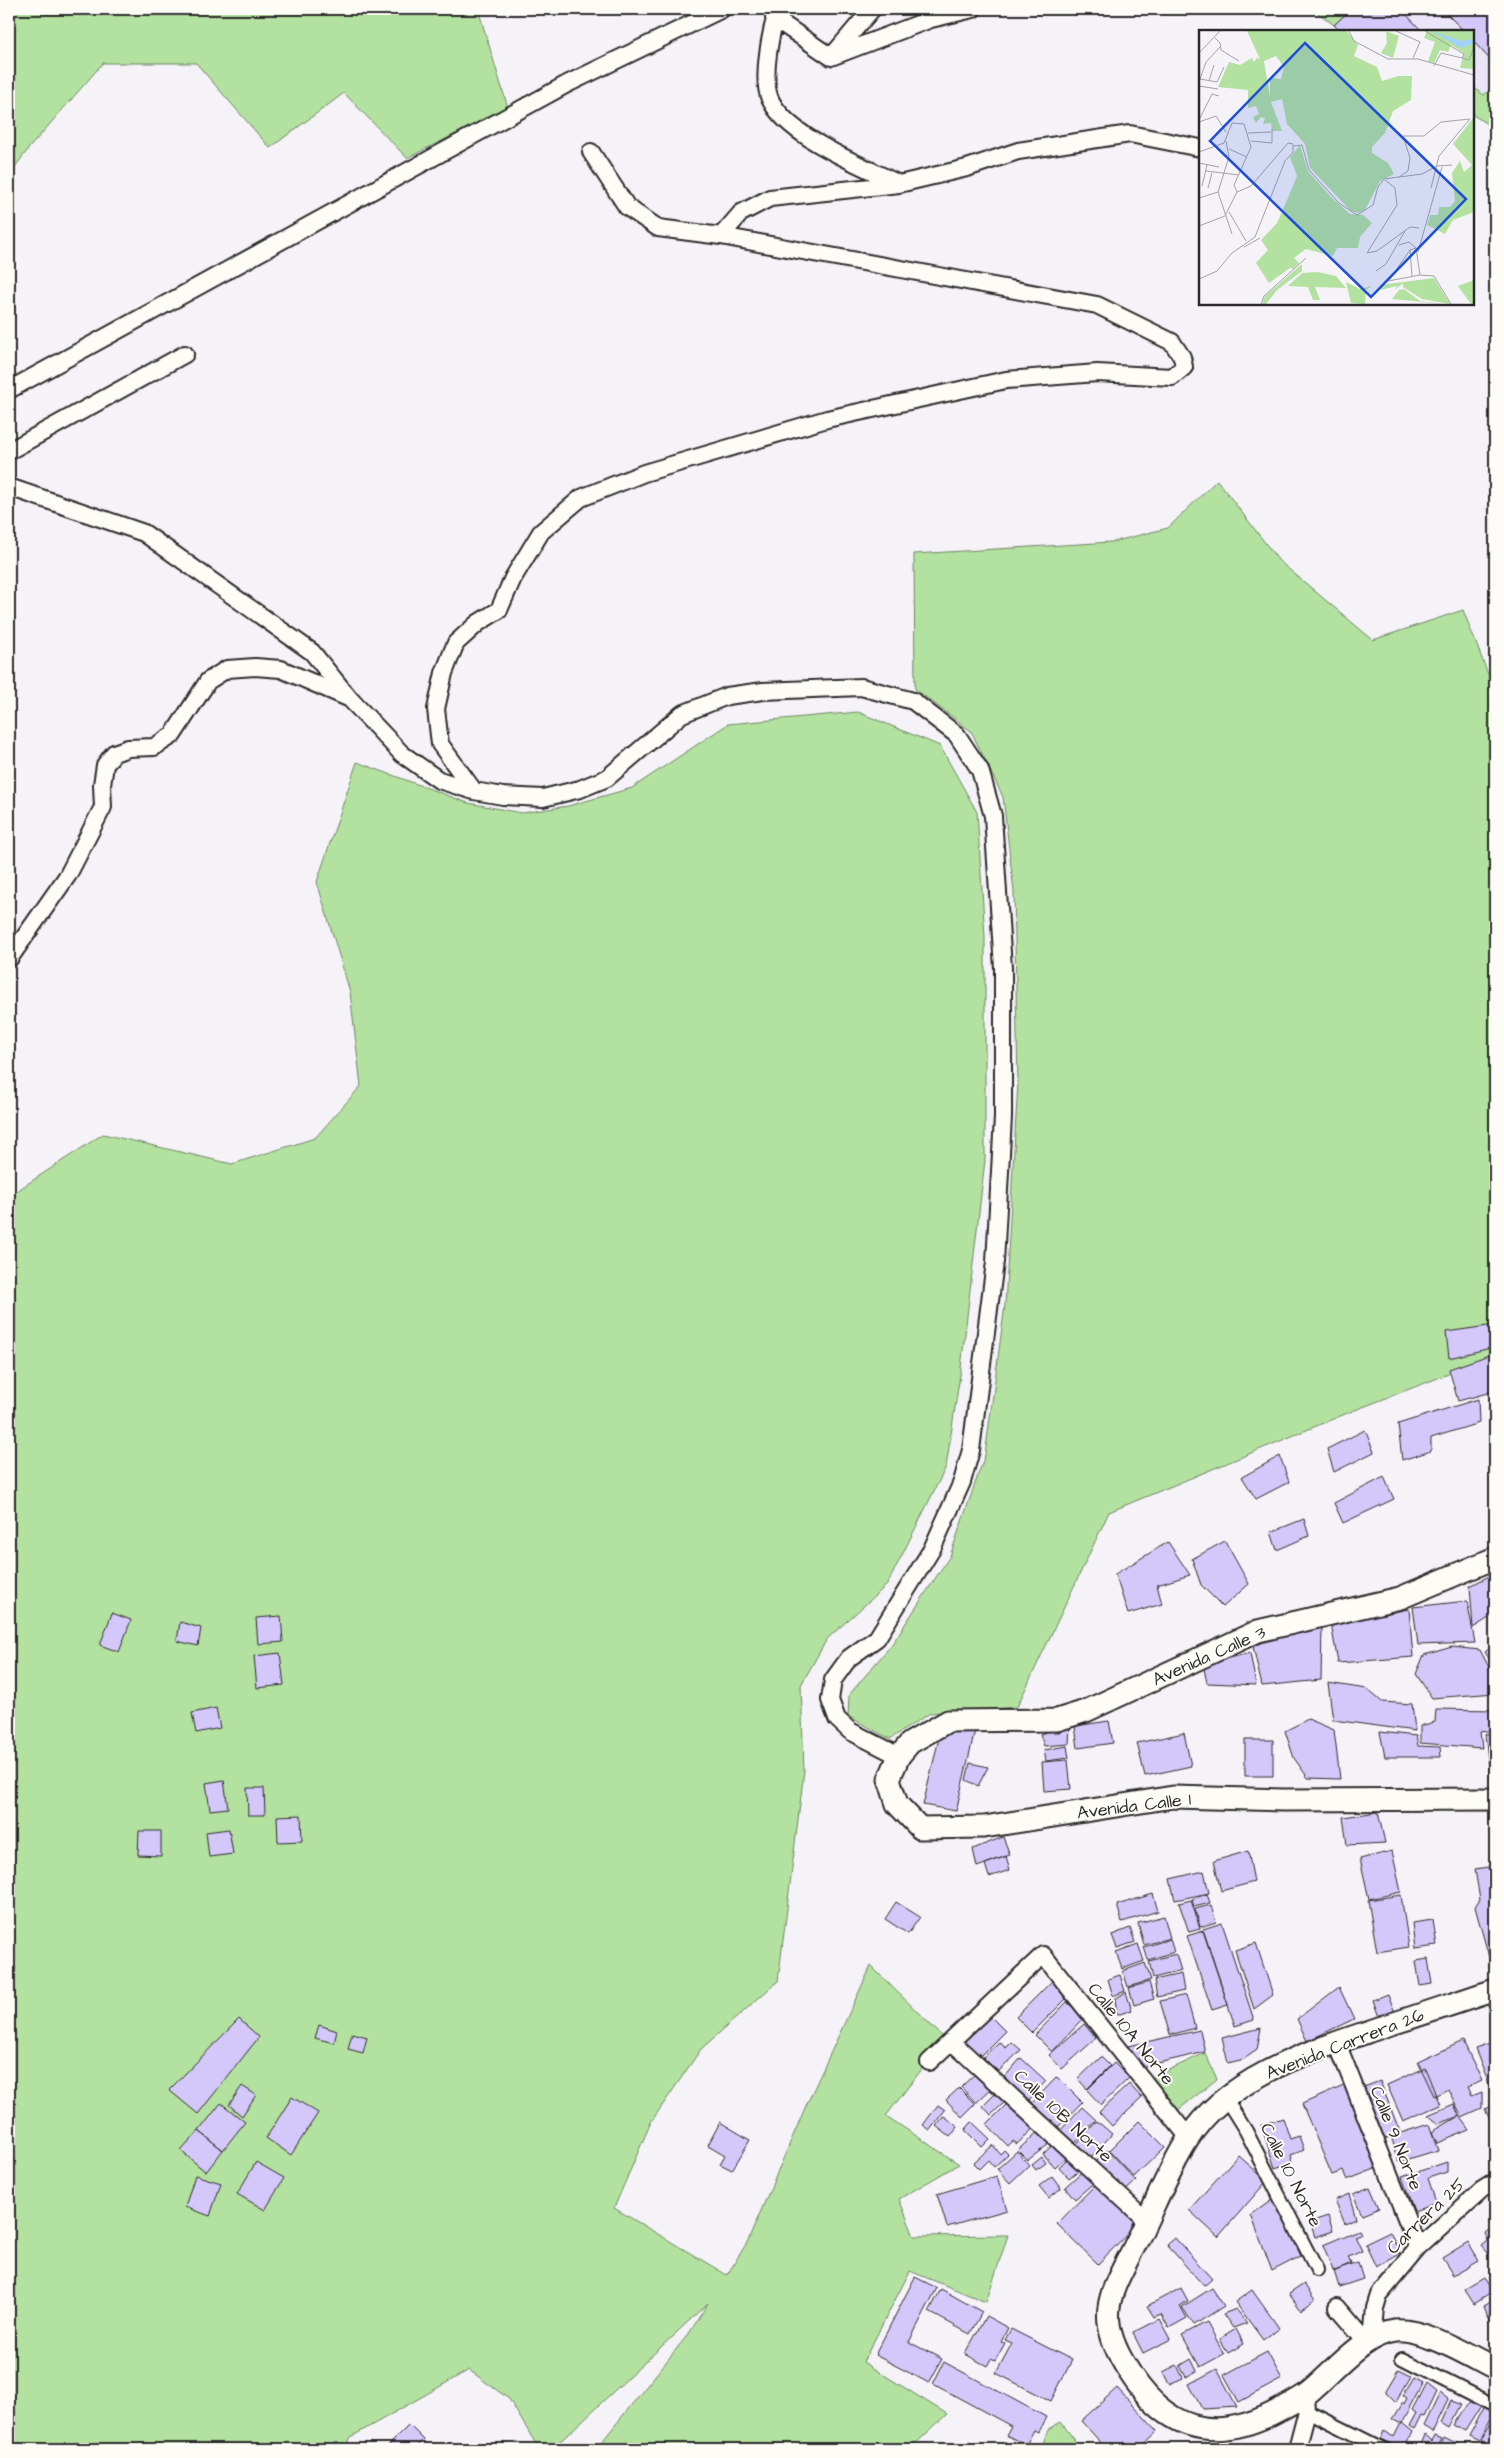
<svg xmlns="http://www.w3.org/2000/svg" width="1504" height="2458" viewBox="0 0 1504 2458" font-family="'Architects Daughter',sans-serif">
<style>
.built{fill:#ebe5f9}
.green{fill:#b3e19f;stroke:#6f8665}
.building{fill:#d4c8fa;stroke:#2b2b2b}
.lines{fill:none;stroke-linecap:round;stroke-linejoin:round}
.pedestrian-casing{stroke:#2b2b2b;stroke-width:16}
.minor-casing{stroke:#2b2b2b;stroke-width:20}
.tertiary-casing{stroke:#2b2b2b;stroke-width:25}
.pedestrian{stroke:#fdfcf7;stroke-width:12}
.minor{stroke:#fdfcf7;stroke-width:16}
.tertiary{stroke:#fdfcf7;stroke-width:21}
.labels{text-anchor:middle;dominant-baseline:central;stroke-width:4;stroke-linejoin:round;paint-order:stroke}
.street-label{font-size:18px;fill:#2b2b2b;stroke:#fdfcf7}
.inset-road{fill:none;stroke:#a4a2a6;stroke-width:1}
.view{fill:#1d4ed8;fill-opacity:0.15;stroke:#1d4ed8;stroke-width:2.5}
.inset-edge{fill:none;stroke:#2b2b2b;stroke-width:2.5}
</style>
<rect width="100%" height="100%" fill="#f5f2f8"/>
<filter id="ink" filterUnits="userSpaceOnUse"><feTurbulence type="fractalNoise" baseFrequency=".02" numOctaves="2"/><feDisplacementMap in="SourceGraphic" scale="10" xChannelSelector="R" yChannelSelector="G"/><feConvolveMatrix kernelMatrix="1 2 1 2 8 2 1 2 1" color-interpolation-filters="sRGB"/></filter>
<g filter="url(#ink)">
<path class="built" d="M1313,9H1495V129L1473,115V31H1341Z"/>
<path class="green" d="M9,9H478L508,108L407,158L344,93L270,148L196,63H103L29,148L9,175Z
M1313,9H1351L1334,25Z
M1495,84V129L1473,115V87L1484,95Z
M1217,480L1279,561L1373,640L1463,610L1495,692V1356L1350,1412L1109,1512L1017,1707L930,1713L890,1739L848,1716L849,1695L892,1644L950,1556L985,1455L1005,1305L1018,1082L1014,892L1003,797L971,731L915,689L914,554L1112,542L1168,528Z
M858,712L940,746L977,812L985,937V1160L961,1368L946,1467L887,1585L827,1639L801,1685L804,1771L778,1981L701,2049L651,2122L614,2208L727,2275L748,2241L805,2108L871,1966L945,2039L886,2116L959,2164L899,2199L914,2236L1008,2235L986,2302L910,2271L863,2362L947,2414L910,2449H596L690,2332L708,2303L552,2449H539L509,2399L469,2370L351,2437L344,2449H9V1196L103,1134L232,1164L315,1138L361,1086L350,992L317,882L357,762L468,803L522,813L568,806L632,788L728,724Z
M1205,2053L1217,2079L1172,2115L1147,2080Z
M1061,2422L1081,2449H1041L1048,2429Z"/>
<path class="building" d="M1351,9H1401L1422,31H1341L1334,25Z
M1442,9H1495V65L1473,41V31H1464Z
M1495,1325V1347L1449,1358L1446,1332Z
M1495,1353V1391L1458,1401L1449,1369Z
M1478,1399L1479,1423L1431,1438V1451L1402,1460L1398,1424Z
M1365,1430L1374,1452L1334,1472L1327,1449Z
M1280,1456L1289,1482L1256,1499L1242,1477Z
M1384,1477L1394,1499L1343,1523L1334,1503Z
M1304,1519L1309,1536L1277,1550L1271,1532Z
M1225,1541L1249,1584L1223,1607L1201,1585L1192,1559Z
M1168,1542L1190,1575L1157,1585L1162,1604L1128,1614L1115,1574Z
M1495,1573V1614L1473,1628L1470,1586Z
M1467,1601L1475,1643L1418,1645L1413,1607Z
M1409,1609L1413,1657L1338,1663L1331,1624Z
M112,1613L131,1620L119,1652L100,1645Z
M281,1616L283,1642L258,1644L256,1618Z
M180,1622L201,1628L198,1646L177,1641Z
M1322,1626L1321,1680L1262,1686L1252,1642Z
M1495,1644V1668L1485,1652Z
M1452,1647L1480,1650L1495,1679V1693L1432,1698L1416,1674L1424,1655Z
M280,1653L284,1685L257,1688L254,1656Z
M1250,1653L1256,1685L1207,1683L1203,1664Z
M1328,1683L1367,1689L1382,1702L1412,1704L1415,1731L1333,1720Z
M216,1708L220,1728L196,1733L192,1713Z
M1436,1709L1495,1710V1730L1480,1732L1482,1748L1420,1743V1726L1435,1722Z
M1308,1719L1334,1730L1340,1779L1308,1778L1294,1758L1285,1731Z
M1109,1721L1113,1743L1078,1748L1075,1726Z
M1070,1725L1069,1744L1044,1746L1040,1734Z
M976,1726L956,1811L923,1805L941,1730Z
M1380,1732L1416,1736L1418,1746L1440,1747L1441,1757H1385Z
M1184,1733L1191,1766L1145,1776L1137,1743Z
M1495,1733V1791H1492L1485,1734Z
M1245,1740H1273V1776H1245Z
M1067,1746L1069,1758L1046,1761L1044,1750Z
M1068,1760L1071,1789L1044,1791L1042,1762Z
M970,1763L988,1767L978,1786L966,1780Z
M224,1780L228,1808L210,1810L206,1783Z
M247,1788H264L265,1815H248Z
M1378,1812L1385,1843L1347,1845L1343,1817Z
M301,1815L302,1841L278,1842L277,1816Z
M229,1829L233,1854L209,1857L206,1832Z
M139,1831H161V1856L138,1855Z
M1003,1837L1010,1855L977,1867L973,1849Z
M1248,1851L1254,1882L1221,1891L1214,1861Z
M1392,1851L1401,1892L1369,1899L1360,1859Z
M1006,1856L1010,1870L989,1877L985,1864Z
M1488,1867L1495,1900V1956L1489,1957L1475,1907L1480,1900L1475,1869Z
M1204,1871L1209,1893L1175,1900L1170,1879Z
M1153,1894L1158,1911L1122,1922L1117,1905Z
M1207,1894L1210,1903L1194,1907L1192,1899Z
M1401,1895L1409,1947L1377,1952L1368,1900Z
M1191,1900L1200,1929L1189,1932L1179,1903Z
M896,1902L920,1917L908,1934L885,1919Z
M1211,1905L1216,1922L1200,1927L1195,1909Z
M1164,1916L1170,1938L1144,1945L1138,1923Z
M1433,1920L1437,1946L1415,1949L1412,1923Z
M1222,1923L1254,2020L1235,2026L1203,1929Z
M1130,1928L1135,1942L1117,1948L1112,1935Z
M1203,1931L1228,2005L1212,2010L1187,1936Z
M1170,1939L1174,1952L1148,1960L1144,1947Z
M1256,1943L1273,1995L1254,2009L1235,1950Z
M1138,1944L1144,1961L1122,1969L1116,1952Z
M1176,1954L1181,1971L1153,1978L1149,1961Z
M1428,1959L1432,1984L1420,1986L1416,1961Z
M1145,1963L1151,1980L1128,1987L1123,1971Z
M1181,1974L1184,1991L1157,1997L1154,1980Z
M1120,1975L1125,1991L1113,1996L1108,1979Z
M1052,1981L1068,1997L1032,2033L1016,2017Z
M1149,1982L1154,1999L1134,2005L1129,1988Z
M1339,1987L1354,2019L1307,2041L1297,2019Z
M1126,1992L1132,2010L1117,2015L1115,1999Z
M1388,1994L1397,2018L1381,2023L1373,2000Z
M1186,1995L1195,2028L1170,2035L1160,2001Z
M1067,2002L1084,2018L1052,2052L1035,2035Z
M988,2014L1005,2031L980,2056L963,2039Z
M239,2019L259,2037L198,2114L169,2090Z
M1084,2024L1096,2038L1062,2069L1049,2055Z
M319,2025L337,2031L334,2043L315,2038Z
M1261,2028L1257,2050L1244,2059L1228,2063L1222,2038Z
M1200,2030L1205,2052L1141,2067L1128,2046Z
M352,2033L367,2037L363,2053L348,2049Z
M1463,2041L1482,2081L1468,2087L1472,2096L1482,2092V2109L1462,2118L1448,2089L1434,2096L1418,2062Z
M999,2042L1006,2048L1012,2042L1021,2050L998,2072L983,2057Z
M1493,2043L1495,2049L1494,2097L1475,2049Z
M1101,2057L1110,2066L1087,2089L1078,2079Z
M1021,2058L1046,2081L1028,2101L1003,2079Z
M1114,2063L1129,2078L1101,2105L1087,2090Z
M1425,2068L1440,2105L1403,2121L1387,2085Z
M978,2071L993,2087L976,2103L961,2087Z
M1057,2077L1082,2102L1056,2129L1031,2104Z
M1380,2081L1400,2132L1385,2139L1364,2087Z
M1129,2084L1142,2098L1112,2126L1099,2112Z
M1346,2085L1380,2167L1347,2180L1343,2171L1332,2175L1302,2104Z
M242,2086L256,2095L242,2116L229,2105Z
M959,2088L975,2104L962,2117L946,2100Z
M998,2091L1007,2100L991,2115L983,2106Z
M292,2097L318,2113L291,2155L266,2138Z
M1010,2101L1035,2127L1017,2144L1013,2141L1008,2146L987,2124Z
M221,2103L245,2122L223,2150L199,2131Z
M1454,2104L1459,2116L1439,2124L1428,2115Z
M1495,2104V2128L1485,2110Z
M938,2105L945,2110L930,2130L923,2125Z
M1082,2107L1096,2120L1072,2146L1058,2133Z
M944,2116L958,2127L950,2137L936,2126Z
M1459,2116L1469,2130L1437,2143L1432,2132Z
M1283,2118L1290,2139L1299,2136L1304,2150L1291,2155L1293,2162L1275,2168L1261,2125Z
M1097,2121L1112,2134L1089,2160L1074,2147Z
M1139,2121L1165,2147L1134,2177L1109,2151Z
M720,2122L750,2140L732,2170L720,2164L725,2155L708,2145Z
M972,2122L990,2139L982,2147L965,2130Z
M1429,2124L1438,2150L1399,2162L1391,2136Z
M1042,2128L1053,2141L1028,2160L1018,2150Z
M199,2131L223,2150L206,2172L181,2151Z
M1057,2141L1069,2154L1055,2167L1043,2154Z
M993,2145L1000,2154L1004,2150L1008,2154L994,2167L988,2160L979,2169L973,2163Z
M1107,2150L1136,2181L1120,2196L1091,2166Z
M1017,2151L1029,2165L1010,2183L997,2169Z
M1071,2155L1082,2167L1069,2178L1059,2167Z
M1238,2155L1267,2181L1218,2237L1189,2210Z
M1042,2157L1046,2163L1036,2170L1032,2165Z
M256,2162L284,2178L265,2210L237,2194Z
M1447,2162V2172L1428,2178L1436,2203L1414,2211L1402,2177Z
M1087,2167L1098,2179L1075,2199L1065,2187Z
M195,2175L221,2183L210,2216L185,2207Z
M997,2176L1007,2210L947,2227L937,2194Z
M1052,2176L1061,2188L1049,2198L1039,2186Z
M1096,2184L1137,2224L1098,2264L1057,2224Z
M1370,2187L1379,2208L1362,2215L1353,2194Z
M1349,2194L1356,2219L1345,2224L1335,2200Z
M1274,2198L1301,2256L1272,2271L1251,2215Z
M1328,2216L1333,2231L1315,2237L1310,2222Z
M1495,2225V2247L1488,2253L1482,2246L1488,2241L1485,2233Z
M1359,2230L1361,2234L1355,2236L1362,2251L1348,2257L1351,2264L1334,2272L1323,2245Z
M1390,2232L1400,2253L1376,2267L1365,2244Z
M1175,2238L1212,2279L1204,2286L1167,2245Z
M1468,2242L1479,2260L1453,2275L1442,2258Z
M1358,2263L1363,2279L1339,2287L1334,2271Z
M1495,2270V2284L1490,2272Z
M915,2277L937,2288L909,2342L942,2359L929,2383L875,2355Z
M1484,2279L1493,2292L1474,2304L1465,2290Z
M1304,2284L1315,2300L1301,2310L1289,2294Z
M1181,2288L1188,2301L1180,2306L1187,2318L1169,2328L1161,2314L1154,2317L1147,2306Z
M1212,2288L1224,2306L1194,2325L1182,2307Z
M941,2289L982,2312L970,2334L929,2312Z
M1252,2290L1279,2328L1263,2340L1235,2302Z
M1495,2299V2317L1490,2320L1483,2306Z
M1236,2309L1247,2323L1233,2328L1223,2314Z
M986,2316L1008,2328L1001,2341L1005,2343L995,2361L991,2359L987,2366L965,2354Z
M1160,2319L1171,2339L1143,2353L1133,2333Z
M1207,2322L1224,2354L1200,2367L1182,2335Z
M1011,2329L1072,2360L1051,2401L996,2373L1012,2343L1005,2340Z
M1236,2329L1244,2344L1228,2353L1220,2339Z
M1267,2352L1282,2379L1239,2402L1224,2375Z
M1191,2359L1197,2371L1186,2377L1180,2366Z
M944,2362L1046,2417L1038,2432L1034,2430L1026,2445L1006,2435L1011,2426L933,2384Z
M1177,2365L1183,2378L1169,2384L1163,2372Z
M1217,2369L1237,2407L1202,2409L1189,2384Z
M1399,2370L1411,2376L1396,2402L1386,2392Z
M1414,2378L1423,2383L1401,2424L1392,2419L1402,2403L1404,2405L1407,2399L1403,2396Z
M1426,2384L1436,2392L1424,2417L1421,2416L1414,2430L1409,2427L1416,2414L1412,2411Z
M1117,2388L1157,2431L1138,2449H1107L1081,2421Z
M1440,2393L1448,2399L1432,2432L1424,2426Z
M1470,2399L1482,2405L1465,2432L1454,2426Z
M1451,2400L1461,2404L1449,2427L1441,2422Z
M1485,2405L1495,2410L1478,2442L1468,2437Z
M1495,2415V2442L1490,2449L1480,2442Z
M1401,2424L1412,2433L1404,2449L1380,2439L1384,2430L1394,2438Z
M409,2425L424,2440L415,2449H385Z
M1425,2435L1431,2441L1434,2435L1441,2438L1435,2449H1419Z
M1443,2437L1457,2444L1453,2449H1438Z
M912,2443L919,2449H905Z"/>
<g class="lines">
<g class="pedestrian-casing">
<path id="pedestrian" d="M1226,2099L1246,2131L1317,2270
M1402,2359L1495,2406
M1307,2411L1383,2449"/>
</g>
<g class="minor-casing">
<path id="minor" d="M778,9C771,30 761,78 770,99C788,138 862,165 899,184
M774,18L831,57L931,19L973,9
M833,55L872,9
M721,236L741,213L770,198L899,184L967,168L1018,151L1130,134L1200,148
M9,390L567,84L722,9
M9,451L185,354
M9,487L144,533L312,652L350,699L402,754L439,780L474,791L503,796L543,798L580,789L607,778L682,714L727,696L763,691L861,687L913,701L957,735L980,770L993,816L1003,968V1117L995,1262L971,1450L962,1482L932,1549L877,1638L849,1658L833,1680L830,1700L837,1719L850,1731L899,1756
M474,791L440,744L436,709L444,673L453,650L456,643L478,623L499,610L513,578L541,532L581,498L644,473L827,419L1006,380L1097,373L1172,377L1184,367L1182,357L1172,342L1097,305L721,236L658,228L627,207L591,152
M9,959L68,875L103,807L102,785L105,765L114,753L128,748L154,747L173,735L208,681L227,669L255,667L281,669L348,698
M952,2042L1147,2221
M1337,2043L1418,2248
M929,2062L1043,1955L1189,2138
M1337,2307L1367,2342
M1372,2339L1375,2308L1379,2295L1418,2248L1482,2190L1495,2182
M1297,2449L1307,2411L1306,2395"/>
</g>
<g class="tertiary-casing">
<path id="tertiary" d="M1495,1558L1400,1598L1258,1631L1086,1711L1057,1720L948,1721L910,1743L899,1756L889,1779L897,1804L920,1828L984,1827L1173,1797L1284,1800L1495,1799
M1495,1990C1458,2002 1420,2015 1382,2027C1315,2050 1228,2075 1188,2139C1168,2170 1154,2207 1137,2241C1113,2290 1093,2312 1125,2365C1164,2431 1214,2446 1281,2409C1290,2404 1300,2399 1308,2393C1332,2374 1363,2334 1395,2331C1424,2328 1469,2356 1495,2369"/>
</g>
<use href="#pedestrian" class="pedestrian"/>
<use href="#minor" class="minor"/>
<use href="#tertiary" class="tertiary"/>
</g>
</g>
<g class="labels">
<g class="street-label">
<text transform="translate(1209 1656) rotate(-24)">Avenida Calle 3</text>
<text transform="translate(1134 1806) rotate(-7)">Avenida Calle 1</text>
<text transform="translate(1131 2034) rotate(51)">Calle 10A Norte</text>
<text transform="translate(1345 2044) rotate(-21)">Avenida Carrera 26</text>
<text transform="translate(1063 2116) rotate(43)">Calle 10B Norte</text>
<text transform="translate(1396 2138) rotate(68)">Calle 9 Norte</text>
<text transform="translate(1291 2175) rotate(63)">Calle 10 Norte</text>
<text transform="translate(1426 2216) rotate(-44)">Carrera 25</text>
</g>
</g>
<g transform="translate(1199 30)">
<rect width="275" height="275" fill="#f5f2f8"/>
<path d="M48,1H148L159,15L155,26L178,37L183,51L199,46H213L212,70L194,81L186,103L173,117V123L189,133L195,144L181,151L166,180L159,183L152,181L111,138L106,114L88,94L83,69L72,72L83,101H73L72,93L64,94L66,88L62,87L57,93L54,87L60,84L57,76L49,78V60L19,57L30,32L41,35L53,28L55,32L58,28L61,29ZM77,26L85,37L82,49L71,48V67L65,31ZM187,1L200,6L194,28L182,23L188,13ZM228,1H275V39L261,38L265,23L252,15L249,22L241,20L235,33L229,31L236,12L225,8ZM275,87V182L254,190L246,204L228,195L231,185H239L240,177H251L256,171L253,143L261,131L265,142L273,135L254,114ZM101,115L109,141L132,167L151,184L164,185L173,193L161,207L159,218H138L134,226L107,219L95,228L100,233L94,239L91,238L70,253L57,233L69,220L62,210L78,193L89,168L98,146L91,127ZM103,234V241L78,260L67,274H63L66,266ZM119,242L137,246L147,258L116,257L121,270H114L109,257L89,256L103,243ZM235,248L251,274L223,269L204,257V253L196,260L198,256L181,260V255ZM275,250V274H272L259,256ZM147,252L161,259L173,256L167,260L166,274L152,273ZM205,259L221,271L246,274L193,269L200,260Z" fill="#b3e19f" fill-rule="evenodd"/>
<path d="M233,1L262,11L275,9V13L262,18Z" fill="#a0d2fd"/>
<path class="inset-road" d="M150,1L155,11L189,29H219L275,45M197,1L221,12L214,28M226,1L265,24L263,28L242,23L235,36M16,8L21,13L22,20L40,31M0,23L21,1M263,28L270,30L275,17M1,49L7,32L22,16M1,49L18,52L25,37M10,51L15,35M0,56L19,59M17,86L27,102M0,90L13,64L20,66M0,92L17,86M49,103L72,102M52,111L73,113V99M95,116L103,115L110,140L140,173L158,185L174,175L179,157L185,149L223,144L238,136L253,135M30,119L48,127M0,122L25,113L33,93L45,94L52,117L35,155L38,162M0,133L20,137M7,141L40,145M200,147L209,141L211,128L204,106H225L242,92L271,89M3,156L8,135M9,158L13,143M232,158L240,126L271,89M19,162L30,127L27,111M19,162L33,204M0,168L19,162M30,182L47,211M0,196L26,186L38,162M200,215L210,212L217,218L221,245M45,217L61,208M211,220L213,246M219,222L243,137M168,223L198,175L196,158L186,150M168,223L178,221L211,197L220,198M177,241L187,234L206,201M0,249L18,241L33,223L56,207L86,131L94,122V114L89,113L52,156L38,162M190,250L211,220L217,218M189,251L221,245L235,246L252,274M62,274L65,266L107,228"/>
<path class="view" d="M106,13L267,169L172,267L11,111Z"/>
<rect width="275" height="275" class="inset-edge"/>
</g>
<rect width="1504" height="2458" fill="none" stroke="#fdfcf7" stroke-width="30"/>
<rect x="15" y="15" width="1474" height="2428" fill="none" stroke="#2b2b2b" stroke-width="2" filter="url(#ink)"/>
</svg>
